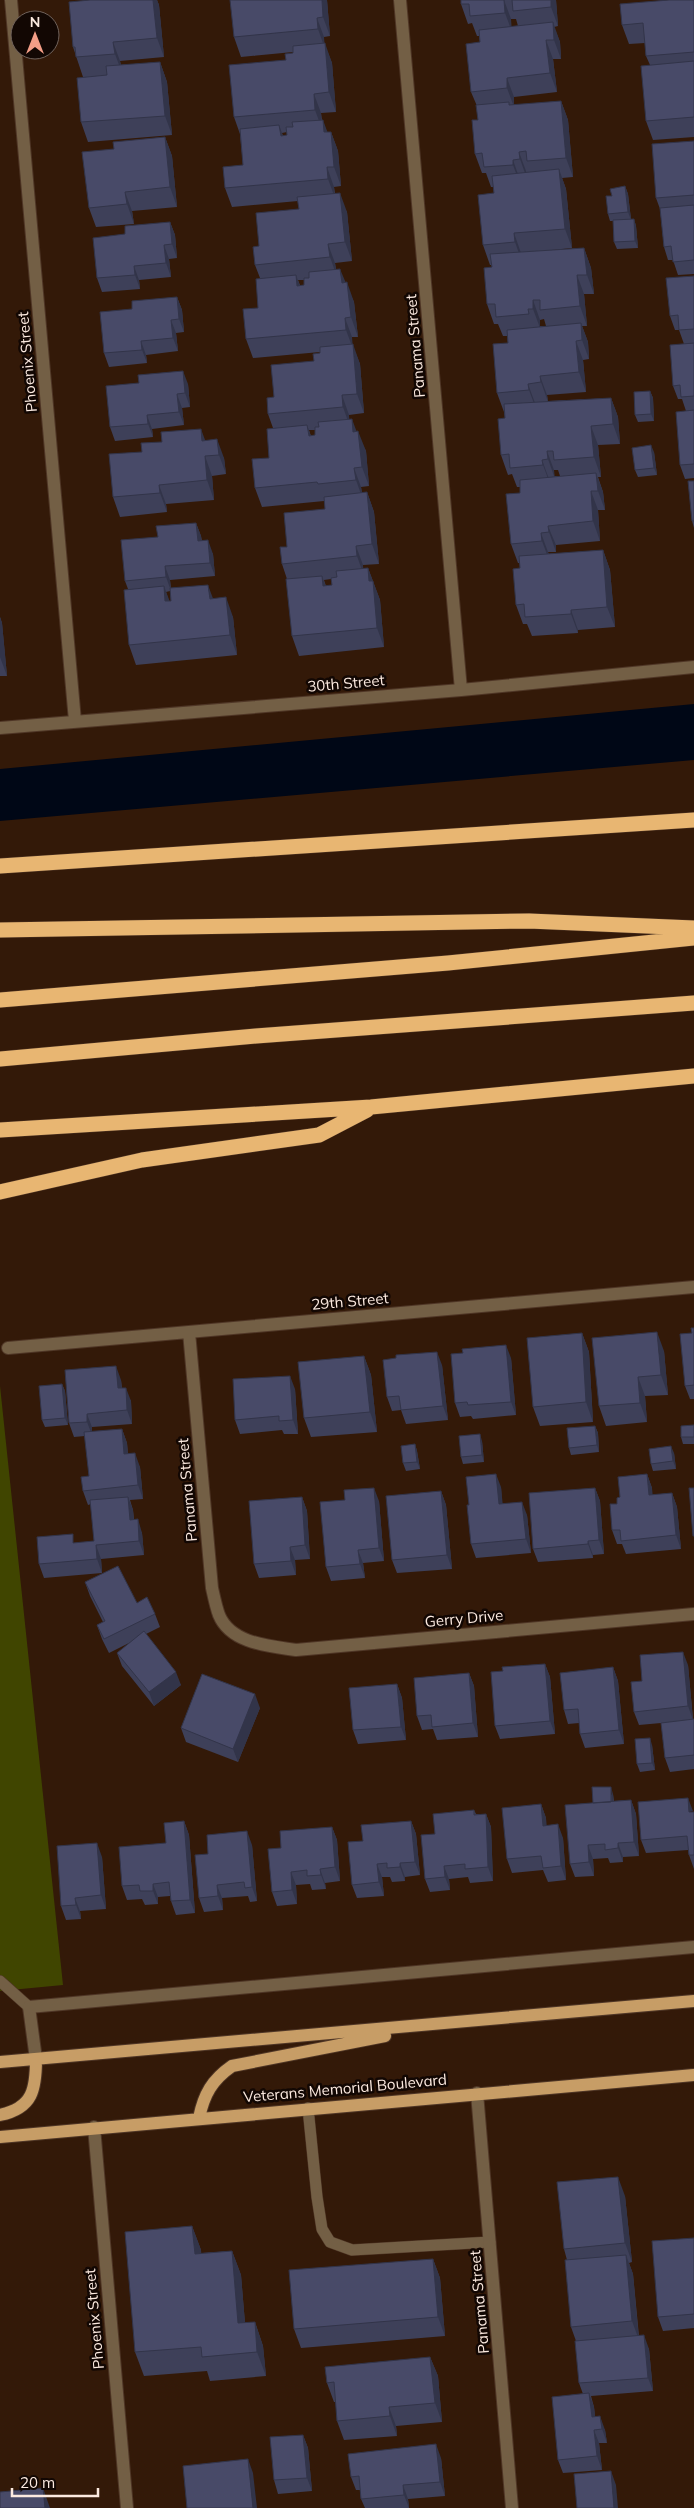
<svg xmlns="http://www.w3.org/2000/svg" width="694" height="2508" viewBox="0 0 694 2508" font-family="Mulish,sans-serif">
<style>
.green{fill:#404500}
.water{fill:#000716}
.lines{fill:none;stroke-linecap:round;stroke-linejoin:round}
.service-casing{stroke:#4f3626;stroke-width:12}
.minor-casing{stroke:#4f3626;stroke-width:14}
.primary-casing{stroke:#4f3626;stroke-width:14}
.motorway-casing{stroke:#4f3626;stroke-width:16}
.service{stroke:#735f45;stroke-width:11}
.minor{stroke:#735f45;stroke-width:12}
.primary{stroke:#c79d66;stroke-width:12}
.motorway{stroke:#e8b672;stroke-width:15}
.wall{fill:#3e4059;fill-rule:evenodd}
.shaded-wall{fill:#323449}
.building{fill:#484a68;stroke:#323449}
.labels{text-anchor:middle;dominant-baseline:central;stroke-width:5;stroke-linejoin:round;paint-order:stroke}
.street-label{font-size:15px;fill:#fceae0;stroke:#120703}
</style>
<rect width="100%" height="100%" fill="#331908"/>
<path class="green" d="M0,1386L63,1985L0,1991Z"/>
<path class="water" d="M694,704V760L0,821V769Z"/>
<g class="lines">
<g class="service-casing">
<path id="service" d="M0,1981L29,2007
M308,2108L317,2197L322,2229L330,2242L352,2250L490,2242"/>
</g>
<g class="minor-casing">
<path id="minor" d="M11,0L75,721
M400,0L461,690
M0,728L461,690L694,667
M189,1332L212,1588C214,1597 216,1607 219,1615C231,1644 270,1646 296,1650L694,1614
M8,1348L694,1287
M36,2059L29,2007L694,1947
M477,2093L512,2508
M94,2127L127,2508"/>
</g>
<g class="primary-casing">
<path id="primary" d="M0,2062L694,2001
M0,2115C33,2108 36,2089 36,2059
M199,2118C204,2094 212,2080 232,2066L385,2036
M0,2137L694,2075"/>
</g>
<g class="motorway-casing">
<path id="motorway" d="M0,866L694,820
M0,930L529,921L694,928
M0,1000L448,963L694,938
M0,1059L256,1036L694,1003
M0,1130L371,1107L694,1076
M0,1192L142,1160L319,1135L367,1110"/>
</g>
<use href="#service" class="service"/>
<use href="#minor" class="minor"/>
<use href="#primary" class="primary"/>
<use href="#motorway" class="motorway"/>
</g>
<path class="wall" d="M90,0H157L159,5L164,57L120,61L121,65L160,62L167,82L172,135L88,142L81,122L83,77L73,47Z
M327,0L330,36L324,37V43L332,63L336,112L321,113L322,120L327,132H331L338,151L341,186L334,187L335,193L347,212L352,261L335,263L336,269L345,283L354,302L358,337H352V344L360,364L364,413L349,415V419L356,432L366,451L369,486L361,487L362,493L367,492L374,512L379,564L363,565V568H368L380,600L384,647L299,656L292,636L287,579L282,564L287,547L325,509V503L324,501L262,507L255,488L269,458L273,428L268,414L274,397L314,361L320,353V352L253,358L246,339L258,308L260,278L255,265L259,246L299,209L298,201L232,207L225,188L243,165L240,134L234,117L293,53V52L241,57L234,37ZM287,132V135L283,136L282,133ZM298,280H304V285H300ZM309,430H315V435L311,436ZM331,579L332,585L326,586L324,580Z
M461,0H556L558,26L554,27L560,42L561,59H553L557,92L514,97V105L561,101L568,120L573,177L562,178L566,189L572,248L543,251L584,248L591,268L594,294H584L587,326H582L588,342L589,359L583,360L586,392L547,395L548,401L611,398L618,417L620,444L598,445L601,477H598L603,492L605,510H598L600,541L556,545V552H548L549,554L603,550L610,570L615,627L578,630V633L532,636L527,624H523L516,605L520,568V563H518L511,544L520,493V487H517L512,474L508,475L501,455L505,418L504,412L497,393L508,343L507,336H503L498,324H494L487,304L492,267L491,265H490L483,245L494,193L493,187H491L486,173H482L475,154L478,120L477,106L471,92L480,42L479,36H477L472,23L468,24L461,4ZM511,19H516L518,26L511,27ZM544,319L546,326H540V320ZM554,470H558L560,476H554Z
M694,0V137L653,140L646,121L650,65L646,56L645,43L629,44L622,25Z
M165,137L172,156L177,207L132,211L134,224L96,227L89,208L114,149Z
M694,141V274L678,275L673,260H668L664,247L660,209L656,198Z
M625,186L628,194L631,219H634L636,226L638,248L617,249L614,242L613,221H610L608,214L612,196Z
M170,222L175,235L177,258L169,259L171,277L139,280L140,289L102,292L97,278L125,234Z
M694,276V343L684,344L679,330H675L670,316Z
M177,297L182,310L184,332L176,333L178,351L146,355L147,363L109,367L104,353L132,309Z
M694,343V410L686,411L682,399H678L673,386Z
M188,384L190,407L182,408L184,425L152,429L153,437L115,441L110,427Z
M650,391L653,398L654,421L638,422L635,415Z
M694,410V478L685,479L680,465Z
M205,440L224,458L226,474L212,476L214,500L166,504L167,512L120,517L113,497L142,452Z
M654,452L657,475L638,477L635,470Z
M694,481V528L692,521Z
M196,523L201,536L202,541L213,554L215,576L170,580L171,588L213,598L233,617L237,655L136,665L129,645L128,589L125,581L158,537ZM170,591L171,601H169L166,592Z
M0,617L2,623L7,676H0Z
M694,1328V1399H690L685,1386L692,1333Z
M582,1333L589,1352L593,1422L540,1426L533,1407Z
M664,1351L668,1395L645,1396L647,1422L606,1426L599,1406Z
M364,1356L371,1375L377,1432L311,1437L304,1418Z
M511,1358L516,1415L473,1419L471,1416L460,1417L455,1403Z
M442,1365L448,1420L406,1424L401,1410L392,1411L387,1397Z
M121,1380L122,1388L131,1401L132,1424L92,1427V1432L122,1429L127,1443L128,1454L140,1467L143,1499L130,1500L133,1510L134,1519L142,1533L144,1555L101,1559L102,1573L44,1578L39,1564L76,1543L94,1541L91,1504L88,1505L83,1491L89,1476L85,1436L74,1437L69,1423Z
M62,1384L65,1391L68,1425L45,1427L42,1420Z
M295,1389L298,1434H284L282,1430L240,1434L235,1420Z
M694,1425V1444H683L681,1437Z
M595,1426L598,1433L599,1452L571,1455L569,1448Z
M482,1441L484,1462L463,1464L461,1457Z
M415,1444L417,1451L420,1469L406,1471L403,1463Z
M674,1453L676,1469L653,1471L651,1464Z
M647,1474L652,1488V1495L672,1493L677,1507L681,1549L626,1554L622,1544H617L612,1530L617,1504L620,1497Z
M501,1487L502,1503L527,1515L531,1553L476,1558L471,1544L469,1505Z
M595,1488L600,1501L604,1554L593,1555V1558L538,1562L533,1549Z
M441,1491L446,1505L452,1569L397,1573L392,1560Z
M302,1497L307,1511L310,1559L295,1560L296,1575L259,1578L254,1564Z
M379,1501L384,1561L363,1563L365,1578L331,1581L326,1567Z
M85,1582L137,1603L155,1614L160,1627L146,1634L181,1685L154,1706L122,1666L117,1653L131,1642L109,1653L102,1639L97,1625L103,1622L90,1596Z
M545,1664L550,1677L555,1734L500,1739L495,1726L503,1671Z
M688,1665L693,1719H694V1769L670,1772L665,1758L661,1723L639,1725L634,1712L642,1681Z
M613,1667L618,1681L624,1744L585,1748L580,1734L579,1723L568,1724L564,1710Z
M469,1673L474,1686L478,1737L437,1740L433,1729L422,1730L417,1716Z
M397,1684L402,1698L406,1740L358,1744L353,1730Z
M260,1708L238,1762L186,1742L181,1728Z
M652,1745L655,1770L640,1772L637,1764Z
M613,1794L614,1801L631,1800L636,1814L639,1856L623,1857V1862L610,1863L608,1858L593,1859L594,1876L575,1877L570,1864L593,1803Z
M541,1804L546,1818V1825L563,1838L566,1880L548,1882L543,1870L512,1873L507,1859Z
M474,1810L476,1814H486L491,1827L493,1881L470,1883L468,1877L449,1879L450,1890L430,1892L425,1879L435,1834Z
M694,1812V1869L689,1855L688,1850L646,1853L641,1840Z
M184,1821L189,1835L195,1913L176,1915L171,1901L170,1896L158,1897V1904L145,1905L142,1899L127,1900L122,1886L166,1843Z
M411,1821L416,1834L420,1875L405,1877V1881L392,1882L390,1877H382L384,1896L357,1898L352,1885L363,1841Z
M332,1827L337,1840L340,1881L325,1883L326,1889L312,1890L310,1884L296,1885L297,1904L277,1906L272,1892L281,1848Z
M252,1845L257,1901L250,1902L248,1896L222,1898L223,1910L204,1912L199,1898L208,1854Z
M102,1857L106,1909L80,1911L81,1919L66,1920L61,1906Z
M625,2196L632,2262L629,2263L633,2274L639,2336L649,2349L653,2391L591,2396L594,2407L595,2417L605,2430L607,2443H599L602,2470L563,2473L558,2460L583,2394L579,2383L576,2341L571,2327L567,2260L564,2249Z
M192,2226L201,2250V2253L232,2251L241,2275L245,2323L255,2322L263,2346L266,2376L210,2381L207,2371L144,2376L135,2352Z
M694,2238V2328L663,2331L658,2317Z
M433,2259L440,2278L445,2336L301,2348L294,2329Z
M430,2357L438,2376L442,2422L396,2426L397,2436L344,2440L337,2421L336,2402H334L327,2383Z
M303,2435L308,2448L312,2491L278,2494L274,2480Z
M441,2458L445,2496L408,2499L409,2508H365L361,2499L360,2490H356L351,2477Z"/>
<path class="shaded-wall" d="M153,0H157L159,5L164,57L157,38Z
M322,0H327L330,36L323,17Z
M504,0L511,19L512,32L505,13Z
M551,0H556L558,26L551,7Z
M317,18L324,37L325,49L318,29Z
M553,22L560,42L561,59L554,40Z
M546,40L553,59L557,92L550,73Z
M113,42L120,61L122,73L115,54Z
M325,43L332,63L336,112L329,92Z
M160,62L167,82L172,135L165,116Z
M507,78L514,97V107L507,88Z
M314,94L321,113L322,129L315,110Z
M561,101L568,120L573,177L566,158Z
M323,120L330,139L324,132Z
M279,125L286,144L281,136Z
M331,132L338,151L341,186L334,167Z
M165,137L172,156L177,207L170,187Z
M519,152L526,171L527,179L520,159Z
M513,160L520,180V184L513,165Z
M327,167L334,187L335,198L328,179Z
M559,169L566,189L572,248L565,229Z
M625,186L628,194L631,220L628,212Z
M125,192L132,211L134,224L127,204Z
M340,193L347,212L352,261L345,242Z
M634,219L636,226L638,248L635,241Z
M170,222L175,235L177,258L172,244Z
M514,233L521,253L522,262L515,242Z
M328,244L335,263L337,277L330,257Z
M164,245L169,259L171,277L166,263Z
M584,248L591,268L594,294L587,275Z
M134,266L139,280L140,289L135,275Z
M340,269L348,288L342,283Z
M296,275L303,294L297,286Z
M577,275L584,294L587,326L580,306Z
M347,282L354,302L358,337L351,317Z
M177,297L182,310L184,332L179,319Z
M533,300L540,320V328L533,309Z
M345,318L352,337L353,349L346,330Z
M171,320L176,333L178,351L173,338Z
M581,323L588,342L589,359L582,340Z
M141,341L146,355L147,363L142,350Z
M576,341L583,360L586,392L579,372Z
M353,344L360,364L364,413L357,394Z
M183,371L188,384L190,407L185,393Z
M540,376L547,395L548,402L541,382Z
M528,384L535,403L536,409L529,390Z
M650,391L653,398L654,421L651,414Z
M177,394L182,408L184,425L179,412Z
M342,395L349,415L350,427L343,407Z
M611,398L618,417L620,444L613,424Z
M147,415L152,429L153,437L148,424Z
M352,419L359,438L353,432Z
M307,425L314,445L309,436Z
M591,426L598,445L601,477L594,457Z
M201,429L208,448L202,441Z
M358,431L366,451L369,486L362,467Z
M217,439L224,458L226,474L219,455Z
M651,445L654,452L657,475L654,468Z
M547,451L554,470L555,479L548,459Z
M205,456L212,476L214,500L207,480Z
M542,460L549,479L550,484L543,465Z
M354,468L361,487L363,500L356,480Z
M596,473L603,492L605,510L598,491Z
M159,485L166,504L167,512L160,493Z
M591,491L598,510L600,541L593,521Z
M367,492L374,512L379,564L372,544Z
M196,523L201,536L203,555L198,541Z
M548,526L556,545V552L549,532Z
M541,533L548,552L549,560L542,541Z
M208,540L213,554L215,576L210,563Z
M356,546L363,565L364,576L357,556Z
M603,550L610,570L615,627L607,607Z
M165,566L170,580L171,591L166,577Z
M368,568L380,600L384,647L377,628L369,581Z
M322,576L329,595L323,586Z
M208,585L215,604L210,599Z
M164,586L171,605L165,601Z
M226,597L233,617L237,655L230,635Z
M571,610L578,630V633L571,614Z
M0,617L2,623L7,676L0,657Z
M657,1332L664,1351L668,1395L661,1375Z
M582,1333L589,1352L593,1422L586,1402Z
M506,1345L511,1358L516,1415L511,1402Z
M437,1352L442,1365L448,1420L443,1406Z
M364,1356L371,1375L377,1432L370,1412Z
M116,1366L121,1380L123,1402L118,1388Z
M290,1376L295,1389L298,1434L293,1420Z
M638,1377L645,1396L647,1422L640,1403Z
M62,1384L65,1391L68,1425L65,1418Z
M126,1388L131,1401L132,1424L127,1410Z
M87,1414L92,1427V1435L87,1422Z
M595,1426L598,1433L599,1452L597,1445Z
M122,1429L127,1443L129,1468L124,1454Z
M480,1434L482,1441L484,1462L482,1455Z
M415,1444L417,1451L420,1469L417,1462Z
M671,1446L674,1453L676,1469L673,1461Z
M135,1453L140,1467L143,1499L138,1485Z
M496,1474L501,1487L504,1517L499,1504Z
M647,1474L652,1488L654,1509L649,1495Z
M374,1488L379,1501L384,1561L379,1548Z
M595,1488L600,1501L604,1554L599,1540Z
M441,1491L446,1505L452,1569L447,1555Z
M672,1493L677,1507L681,1549L676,1535Z
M128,1497L133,1510L135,1534L130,1520Z
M302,1497L307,1511L310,1559L305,1545Z
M522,1502L527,1515L531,1553L526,1539Z
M138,1519L142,1533L144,1555L139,1541Z
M588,1541L593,1555V1558L588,1544Z
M96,1545L101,1559L102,1573L97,1559Z
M290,1547L295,1560L296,1575L291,1561Z
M358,1550L363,1563L365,1578L360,1564Z
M683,1652L688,1665L693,1720L688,1706Z
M545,1664L550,1677L555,1734L550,1721Z
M613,1667L618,1681L624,1744L619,1730Z
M176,1672L181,1685L154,1706L149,1692Z
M469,1673L474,1686L478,1737L473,1723Z
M397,1684L402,1698L406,1740L401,1727Z
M255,1694L260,1708L238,1762L233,1749Z
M650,1738L652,1745L655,1770L652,1763Z
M611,1787L613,1794L614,1809L612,1802Z
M688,1798L693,1811L689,1812Z
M631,1800L636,1814L639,1856L634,1842Z
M541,1804L546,1818L548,1839L543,1826Z
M486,1814L491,1827L493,1881L488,1867Z
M184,1821L189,1835L195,1913L190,1900Z
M411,1821L416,1834L420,1875L415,1862Z
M558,1824L563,1838L566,1880L561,1866Z
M332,1827L337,1840L340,1881L335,1867Z
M247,1831L252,1845L257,1901L252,1887Z
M97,1843L102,1857L106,1909L101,1895Z
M618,1843L623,1857V1862L618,1848Z
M588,1845L593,1859L594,1876L589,1862Z
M400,1863L405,1877V1881L400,1867Z
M377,1864L382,1877L384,1896L379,1882Z
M444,1866L449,1879L450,1890L445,1877Z
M320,1869L325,1883L326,1889L321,1875Z
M291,1872L296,1885L297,1904L292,1890Z
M153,1884L158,1897V1904L153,1891Z
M217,1885L222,1898L223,1910L218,1896Z
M75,1898L80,1911L81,1919L76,1905Z
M618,2177L625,2196L632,2262L625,2243Z
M192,2226L201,2250L204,2278L195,2254Z
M232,2251L241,2275L247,2347L238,2323Z
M626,2255L633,2274L639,2340L632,2321Z
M433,2259L440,2278L445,2336L438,2317Z
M255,2322L263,2346L266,2376L257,2352Z
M644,2335L649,2349L653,2391L648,2378Z
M430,2357L438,2376L442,2422L435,2403Z
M589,2393L594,2407L597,2431L592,2417Z
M389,2407L396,2426L397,2436L390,2416Z
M600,2416L605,2430L607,2443L602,2429Z
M594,2430L599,2443L602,2470L597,2456Z
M303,2435L308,2448L312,2491L307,2478Z
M436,2444L441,2458L445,2496L440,2482Z
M248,2459L253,2473L257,2508H253Z
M611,2471L616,2485L618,2508H614Z
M403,2485L408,2499L409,2508L404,2495Z
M43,2488L50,2508H45Z"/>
<path class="building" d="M90,0H153L157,38L113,42L115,54L76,57L75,47H73L69,2Z
M230,0H322L323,17L317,18L318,29L234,37Z
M461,0H504L505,13L470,16L469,4H461Z
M512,0H551V7L513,11Z
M669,0H694V52L646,56L643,23L622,25L620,4Z
M553,22L554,40H546L550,73L507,78V88L471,92L466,44L480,42L479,30Z
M325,43L329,92L314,94L315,110L234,117L229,65L286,60L285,54L293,53V46Z
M694,61V117L646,121L641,66Z
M160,62L165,116L81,122L77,78L107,75L106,66Z
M561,101L566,158L527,161L526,151L519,152L520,159L513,160V165L484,167L482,153L475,154L472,120H478L476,105L509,102V105Z
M323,120L324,132H331L334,167H327L328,179L225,188L223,167L243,165L240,129L279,125L281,136L287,135L286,127H293L292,122Z
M165,137L170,187L125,192L127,204L89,208L82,152L114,149L113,142Z
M694,141V195L656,198L652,144Z
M559,169L565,229L514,233L515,242L483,245L478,195L494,193L492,176Z
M625,186L628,212L608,214L606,196H612L610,189Z
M340,193L345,242L328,244L330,257L255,265L253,247L259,246L256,213L299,209L297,197Z
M694,205V260L673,262L671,246L664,247L660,208Z
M634,219L635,241L614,242L613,220Z
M170,222L172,244L164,245L166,263L134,266L135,275L97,278L93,238L125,234V226Z
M584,248L587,275H577L580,306L540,310V300H533V309H528L529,314L496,317L495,304H487L484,268L492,267L490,254Z
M340,269L342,283L347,282L351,317L345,318L346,330L246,339L243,309L258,308L256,279L296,275L297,286L304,285V278H309V272Z
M694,276V329L679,330L678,315L670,316L666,278Z
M177,297L179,319L171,320L173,338L141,341L142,350L104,353L100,312L132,309V301Z
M581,323L582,340L576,341L579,372L540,376L541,382L528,384L529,390L497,393L493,344L508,343L507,330Z
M694,343V396L681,397L680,385L673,386L670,345Z
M353,344L357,394L342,395L343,407L268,414L267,398L274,397L271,365L314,361L313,354L320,353V347Z
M183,371L185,393L177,394L179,412L147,415L148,424L110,427L106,386L139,383L138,375Z
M650,391L651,414L635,415L634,392Z
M611,398L613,424L591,426L594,457L554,460L553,451H547L548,459L542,460L543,465L510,468L509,454L501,455L498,419L505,418L504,404Z
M694,410V464L680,465L676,412Z
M352,419L353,432L358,431L362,467L354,468L356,480L318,484L317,482L255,488L252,459L269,458L267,429L307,425L309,436L315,435V427H319L318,422Z
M201,429L202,441L217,439L219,455L205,456L207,480L159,485L160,493L113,497L109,454L142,452L141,443L162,442L161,432Z
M651,445L654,468L635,470L632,448Z
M596,473L598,491H591L593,521L548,526L549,532L541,533L542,541L511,544L506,494L520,493V480Z
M688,481H694V521H692Z
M367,492L372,544L356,546L357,556L282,564L280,547H287L284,513L325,509L324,497Z
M196,523L198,541L208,540L210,563L165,566L166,577L125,581L121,540L158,537L156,526Z
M603,550L607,607L571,610V614L525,617L524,604L516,605L513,569L520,568L519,556Z
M368,568L369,581H373L377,628L292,636L286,579L322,576L323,586L332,585L331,578L337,577L336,571Z
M208,585L210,599L226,597L230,635L129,645L124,590L164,586L165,601H171L170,588Z
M691,1328H694V1385L685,1386L680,1334L692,1333Z
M657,1332L661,1375L638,1377L640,1403L599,1406L592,1338Z
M582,1333L586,1402L533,1407L527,1338Z
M506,1345L511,1402L468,1405L467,1402L455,1403L451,1354L463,1353L462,1349Z
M437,1352L443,1406L401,1410L399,1396L387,1397L383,1360L396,1358V1355Z
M364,1356L370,1412L304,1418L298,1362Z
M116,1366L118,1388H126L127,1410L87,1414V1422L69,1423L65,1370Z
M290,1376L293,1420L279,1421V1416L235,1420L233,1379Z
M62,1384L65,1418L42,1420L39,1386Z
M694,1425V1437H681V1426Z
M595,1426L597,1445L569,1448L567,1428Z
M122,1429L124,1454L135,1453L138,1485L83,1491L81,1477L89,1476L84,1432Z
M480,1434L482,1455L461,1457L459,1436Z
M415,1444L417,1462L403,1463L401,1446Z
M671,1446L673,1461L651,1464L649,1449Z
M496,1474L499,1504L522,1502L526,1539L471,1544L467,1505H469L466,1477Z
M647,1474L649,1495L672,1493L676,1535L621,1541L620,1530H612L610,1504H617V1498L620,1497L618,1477Z
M374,1488L379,1548L358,1550L360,1564L326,1567L320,1502L345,1500L344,1490Z
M595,1488L599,1540L588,1541V1544L533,1549L529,1493Z
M689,1488H694V1536H693Z
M441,1491L447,1555L392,1560L386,1496Z
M128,1497L130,1520L138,1519L139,1541L96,1545L97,1559L39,1564L37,1537L73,1534V1543L94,1541L90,1500Z
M302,1497L305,1545L290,1547L291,1561L254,1564L249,1501Z
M118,1566L137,1603L147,1597L155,1614L104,1639L97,1625L105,1621L85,1582Z
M144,1631L176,1672L149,1692L117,1653Z
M683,1652L688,1706L634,1712L631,1682L642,1681L640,1655Z
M545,1664L550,1721L495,1726L491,1672L503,1671L502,1667Z
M613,1667L619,1730L580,1734L578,1709L564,1710L560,1673Z
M469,1673L473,1723L432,1727L431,1715L417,1716L414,1678Z
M202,1674L255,1694L233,1749L181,1728Z
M397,1684L401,1727L353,1730L349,1688Z
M694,1719V1755L665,1758L661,1723Z
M650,1738L652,1763L637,1764L635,1739Z
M592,1787H611V1802L593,1803Z
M688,1798L689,1812H694V1855H689L687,1836L641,1840L638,1802Z
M631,1800L634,1842L618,1843V1848L605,1850V1844L588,1845L589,1862L570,1864L565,1805Z
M541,1804L543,1826L558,1824L561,1866L543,1868L541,1856L507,1859L502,1808Z
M474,1810V1815L486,1814L488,1867L465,1869V1864L444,1866L445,1877L425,1879L421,1835L435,1834L433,1814Z
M184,1821L190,1900L171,1901L169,1882L153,1884V1891H140L139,1885L122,1886L119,1847L166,1843L164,1823Z
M411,1821L415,1862L400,1863V1867L387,1868V1863L377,1864L379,1882L352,1885L348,1842L363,1841L361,1825Z
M332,1827L335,1867L320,1869L321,1875L307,1876V1870L291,1872L292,1890L272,1892L268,1849L281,1848L280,1831Z
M247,1831L252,1887L245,1888L244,1882L217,1885L218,1896L199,1898L195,1855L208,1854L207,1835Z
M97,1843L101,1895L75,1898L76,1905L61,1906L57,1846Z
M618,2177L625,2243L564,2249L557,2182Z
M192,2226L195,2254L232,2251L238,2323L255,2322L257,2352L202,2357L201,2347L135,2352L125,2232Z
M694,2238V2314L658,2317L652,2241Z
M626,2255L632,2321L571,2327L565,2260Z
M433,2259L438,2317L294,2329L289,2270Z
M644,2335L648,2378L579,2383L575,2341Z
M430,2357L435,2403L389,2407L390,2416L337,2421L334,2382L327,2383L325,2367Z
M589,2393L592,2417L600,2416L602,2429L594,2430L597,2456L558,2460L552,2397Z
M303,2435L307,2478L274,2480L270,2437Z
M436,2444L440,2482L403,2485L404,2495L361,2499L359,2476L351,2477L348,2454Z
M248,2459L253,2508H187L183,2466Z
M611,2471L614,2508H577L574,2474Z
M43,2488L45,2508H0V2492Z"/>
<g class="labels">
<g class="street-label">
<text transform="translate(415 346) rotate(-95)">Panama Street</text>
<text transform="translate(27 362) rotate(-95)">Phoenix Street</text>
<text transform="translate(346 683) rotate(-5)">30th Street</text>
<text transform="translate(350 1301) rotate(-5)">29th Street</text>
<text transform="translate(187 1490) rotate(-95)">Panama Street</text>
<text transform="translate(464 1618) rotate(-5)">Gerry Drive</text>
<text transform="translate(345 2088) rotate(-5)">Veterans Memorial Boulevard</text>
<text transform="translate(479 2302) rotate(-95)">Panama Street</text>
<text transform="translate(94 2319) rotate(-95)">Phoenix Street</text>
</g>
</g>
<g transform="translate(35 35)"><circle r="24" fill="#120703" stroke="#70625b"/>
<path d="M0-4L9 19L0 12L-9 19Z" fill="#f49e87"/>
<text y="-8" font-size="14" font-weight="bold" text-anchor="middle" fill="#fceae0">N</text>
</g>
<path d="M12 2488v8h86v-8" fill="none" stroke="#fceae0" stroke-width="2.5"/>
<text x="20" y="2488" font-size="15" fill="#fceae0" stroke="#120703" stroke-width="4" paint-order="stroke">20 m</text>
</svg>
